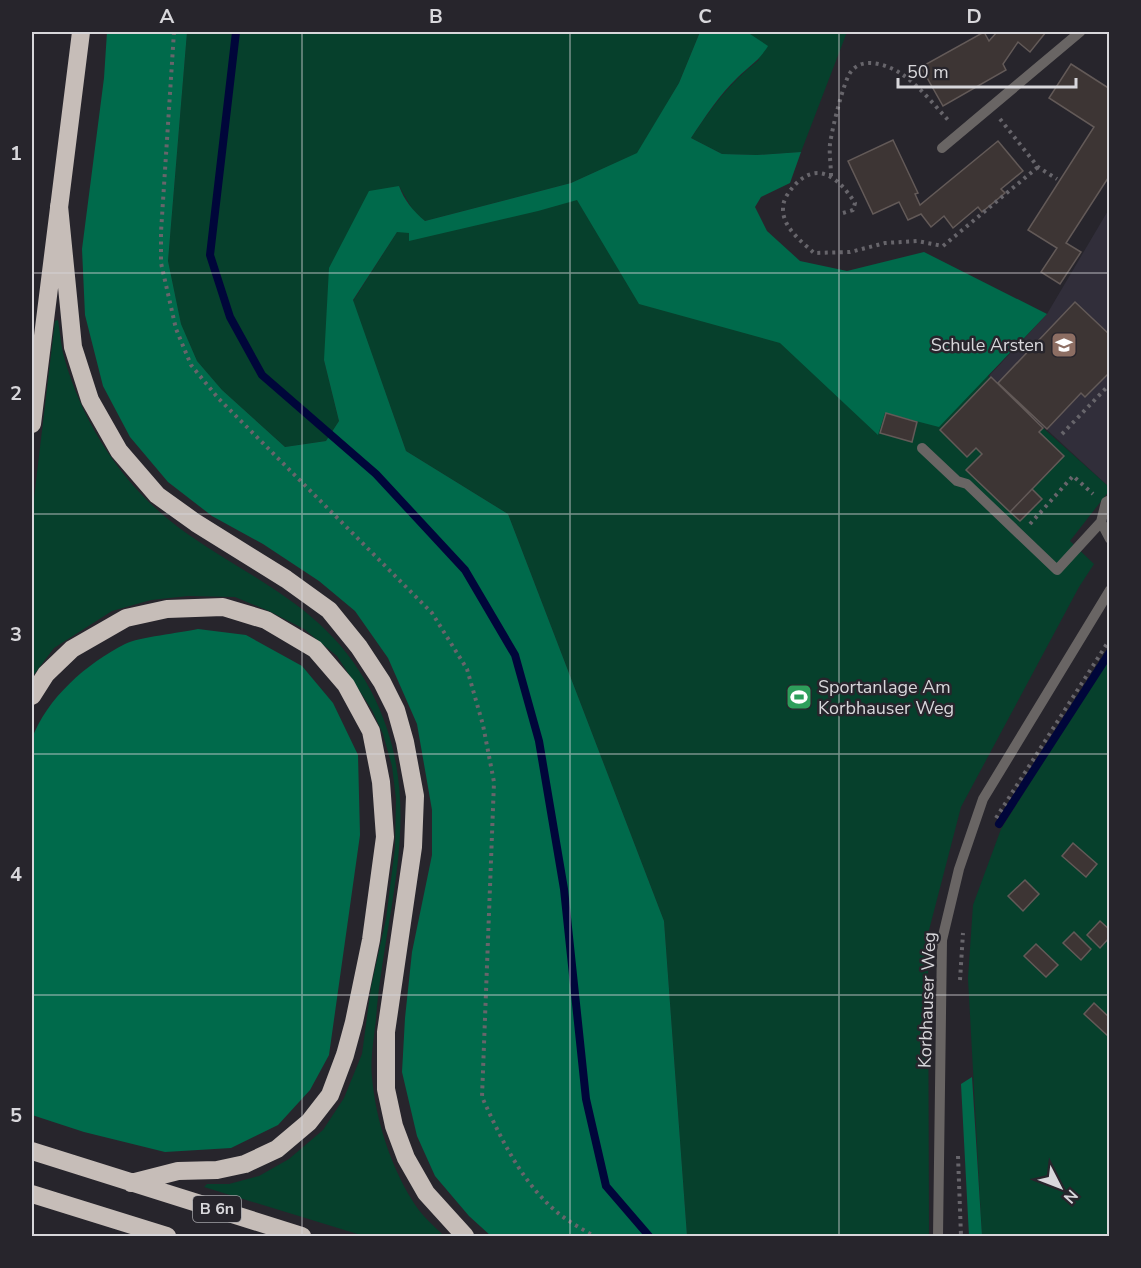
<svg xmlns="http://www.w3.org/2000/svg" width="1141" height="1268" viewBox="0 0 1141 1268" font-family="'Nunito Sans',sans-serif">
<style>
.built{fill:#312e3a}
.green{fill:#06402c}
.forest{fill:#006a4b}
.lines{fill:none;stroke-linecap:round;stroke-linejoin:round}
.stream{stroke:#00063a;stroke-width:8}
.building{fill:#3d3534;stroke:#635a58;stroke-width:1.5}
.path{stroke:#67656b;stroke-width:4;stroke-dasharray:3 4.5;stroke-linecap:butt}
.lane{stroke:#696564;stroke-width:10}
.highway{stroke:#c6bdb8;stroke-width:18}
.grid{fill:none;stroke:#d8d7db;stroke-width:1.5;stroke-opacity:0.55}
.labels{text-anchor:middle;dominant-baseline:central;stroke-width:5;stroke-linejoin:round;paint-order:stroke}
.shield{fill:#27252c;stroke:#a3a2a6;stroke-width:1.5}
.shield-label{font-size:16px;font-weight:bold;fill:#d8d7db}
.poi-label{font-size:18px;fill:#d8d7db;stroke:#27252c;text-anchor:end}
.street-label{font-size:18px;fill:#d8d7db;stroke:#27252c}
.neatline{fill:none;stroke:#d8d7db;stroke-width:2}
.grid-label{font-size:20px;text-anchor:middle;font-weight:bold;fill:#d8d7db}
</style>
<rect width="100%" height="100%" fill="#27252c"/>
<path class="built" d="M1109,209V487L989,376L1047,314Z"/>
<path class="green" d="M187,32H700L679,83L638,153L571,183L425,221L414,212L399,186L324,360L339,421L326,441L285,447L222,390L197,361L181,324L168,261Z
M747,32H847L801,152L757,155L722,154L691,138C711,108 730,82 759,60Z
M580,195L966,355L1042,427L1109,487V491L1070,541L1094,564L1079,587L961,807L928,934L929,1236H687L664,921L508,514L406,451L353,301L397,232Z
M58,320C60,332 61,346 64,357C84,429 128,493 189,535C260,584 328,609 371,691C429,803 385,903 376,1019C374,1038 370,1059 372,1078C376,1120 390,1164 412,1200C420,1214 433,1225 444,1236H364L204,1187L207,1184H229L259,1176L289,1159L323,1130L344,1098L362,1054L371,987L386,919L395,848L396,799L392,766L383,734L372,710L337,656L304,629L269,611L235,597L188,596L151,600L112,611L54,648L32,677V515L55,321Z
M1109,656V1236H982L968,978L973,905L1001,829Z"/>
<path class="forest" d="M107,32H187L168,261L181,324L197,361L222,390L285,447L326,441L339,421L324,360L329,268L369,191L399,186C404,200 413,211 425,221L571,183L637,153L679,83L700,32H747L768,46C758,62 750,65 738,77C719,95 705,117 691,138L722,154L757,155L801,152L790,183L761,197L755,207L767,231L800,261L847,271L924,252L1047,314L939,427L885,413L878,435L780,343L639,304L577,200L538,211L409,241V233L397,232L353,300L406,451L508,514L664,921L687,1236H491L469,1216L435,1176L417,1136L402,1072L405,1018L412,952L432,855V810L417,724L388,658L355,611L319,581L263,544L212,516L168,482L130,437L103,386L85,315L82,249L104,78Z
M198,629L246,635L302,666L333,703L358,755L360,835L329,1055L310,1090L278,1125L231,1148L165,1152L84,1132L32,1115V739C46,699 87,663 125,644C139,637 180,633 198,629Z
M972,1077L982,1236H969L961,1084Z"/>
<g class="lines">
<path class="stream" d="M236,32L210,255L230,317L262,375L376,474L465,570L515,655L539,741L564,889L586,1099L606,1186L649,1236
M999,824L1110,652"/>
</g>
<path class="building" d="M984,32L989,41L997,32H1046L1030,52L1018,42L1003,64L1006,70L943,106L921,67Z
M1071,64L1110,89V175L1066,243L1081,252L1060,284L1041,272L1057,248L1028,230L1094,127L1049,98Z
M893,140L918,193L915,194L920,205L998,141L1023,171L1001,189L1005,193L982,212L978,207L953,228L944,216L931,227L921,214L908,220L899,202L873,214L848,161Z
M1075,302L1110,335V372L1085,397L1081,393L1047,429L998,383Z
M991,377L1043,428L1039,432L1064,456L1010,512L966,470L982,454L976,448L967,457L940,430Z
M886,413L917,422L912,442L880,433Z
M1032,489L1042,499L1020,521L1010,512Z
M1073,843L1097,864L1086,877L1062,856Z
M1025,880L1039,894L1023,911L1008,896Z
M1100,921L1110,930V937L1100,948L1087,935Z
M1074,932L1091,949L1081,960L1063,943Z
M1036,944L1058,965L1046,977L1024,956Z
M1094,1003L1110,1018V1034L1108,1036L1084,1014Z"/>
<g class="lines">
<path class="path" d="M174,32L161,232V263L176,329L191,365L218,398L432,613L467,669L483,725L494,782L482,1097C501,1139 522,1183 558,1213C569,1222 582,1229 594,1236
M1000,119L1038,167L1057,179
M831,176C831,165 829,154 830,144C832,129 843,84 850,73C861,56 886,64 900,73C919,85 934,105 949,121
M843,213L853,210L855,203C839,178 817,159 793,187C788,193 783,200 783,208C782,227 802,242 814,253L850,252L885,243L917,241L943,246L1038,167
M1062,434L1110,384
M1030,524L1073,476L1093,494
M996,818L1110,639
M960,980L963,933
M958,1156L961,1236"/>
<path class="lane" d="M942,148L1080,32
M922,448L957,481L967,484L1057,570L1101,522
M1110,500L1106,502L1101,522L1110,539
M938,1236L942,940L959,869L983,799L1110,590"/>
<path class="highway" d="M59,206L73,347L90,400L119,451L157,495L196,523L286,579L329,610L359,647L382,682L396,710L405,742L415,796L413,847L386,1032V1089L394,1126L406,1158L426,1193L465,1236
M32,424L81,32
M32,696L46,674L72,649L126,618L167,609L223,607L266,620L315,649L346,685L371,731L381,782L385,837L371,940L354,1022L345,1055L330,1095L309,1122L277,1149L245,1164L217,1170L178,1171L131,1183
M32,1151L302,1236
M32,1194L167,1236"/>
</g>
<path class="grid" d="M302,32V1236M570,32V1236M839,32V1236M32,273H1110M32,514H1110M32,754H1110M32,995H1110"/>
<defs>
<g id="school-square" transform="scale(1.35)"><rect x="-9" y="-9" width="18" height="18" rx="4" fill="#8d6e63" stroke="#27252c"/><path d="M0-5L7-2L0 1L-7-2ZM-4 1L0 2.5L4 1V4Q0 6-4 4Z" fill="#fff"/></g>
<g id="stadium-square" transform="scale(1.35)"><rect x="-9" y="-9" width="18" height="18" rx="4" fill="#2e9e5b" stroke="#27252c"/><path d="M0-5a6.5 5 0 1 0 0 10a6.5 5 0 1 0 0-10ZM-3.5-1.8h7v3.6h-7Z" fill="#fff"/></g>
</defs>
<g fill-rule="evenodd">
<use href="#school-square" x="1064" y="345"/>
<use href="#stadium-square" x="799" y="697"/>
</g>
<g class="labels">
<rect class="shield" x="193" y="1196" width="48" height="26" rx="4.5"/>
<g class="shield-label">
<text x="217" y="1209">B 6n</text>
</g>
<g class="poi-label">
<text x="1044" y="345">Schule Arsten</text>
<text x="818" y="687" text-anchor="start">Sportanlage Am<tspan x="818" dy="21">Korbhauser Weg</tspan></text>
</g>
<g class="street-label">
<text transform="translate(927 1000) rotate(-88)">Korbhauser Weg</text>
</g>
</g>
<rect width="1141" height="1268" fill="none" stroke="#27252c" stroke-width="66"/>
<g transform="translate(1060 1187) rotate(132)" stroke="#27252c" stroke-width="4.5" paint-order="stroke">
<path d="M0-4.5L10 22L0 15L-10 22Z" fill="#d8d7db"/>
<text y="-9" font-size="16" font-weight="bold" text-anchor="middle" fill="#d8d7db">N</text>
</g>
<path d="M898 78v9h178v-9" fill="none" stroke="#d8d7db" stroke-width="3"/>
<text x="907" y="78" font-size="18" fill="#d8d7db" stroke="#27252c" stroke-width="4.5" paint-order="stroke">50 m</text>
<rect x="33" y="33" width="1075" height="1202" class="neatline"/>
<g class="grid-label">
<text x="167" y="23">A</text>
<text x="436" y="23">B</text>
<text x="705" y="23">C</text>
<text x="974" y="23">D</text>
<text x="16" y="160">1</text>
<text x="16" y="400">2</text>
<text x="16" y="641">3</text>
<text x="16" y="881">4</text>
<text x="16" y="1122">5</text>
</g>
</svg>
